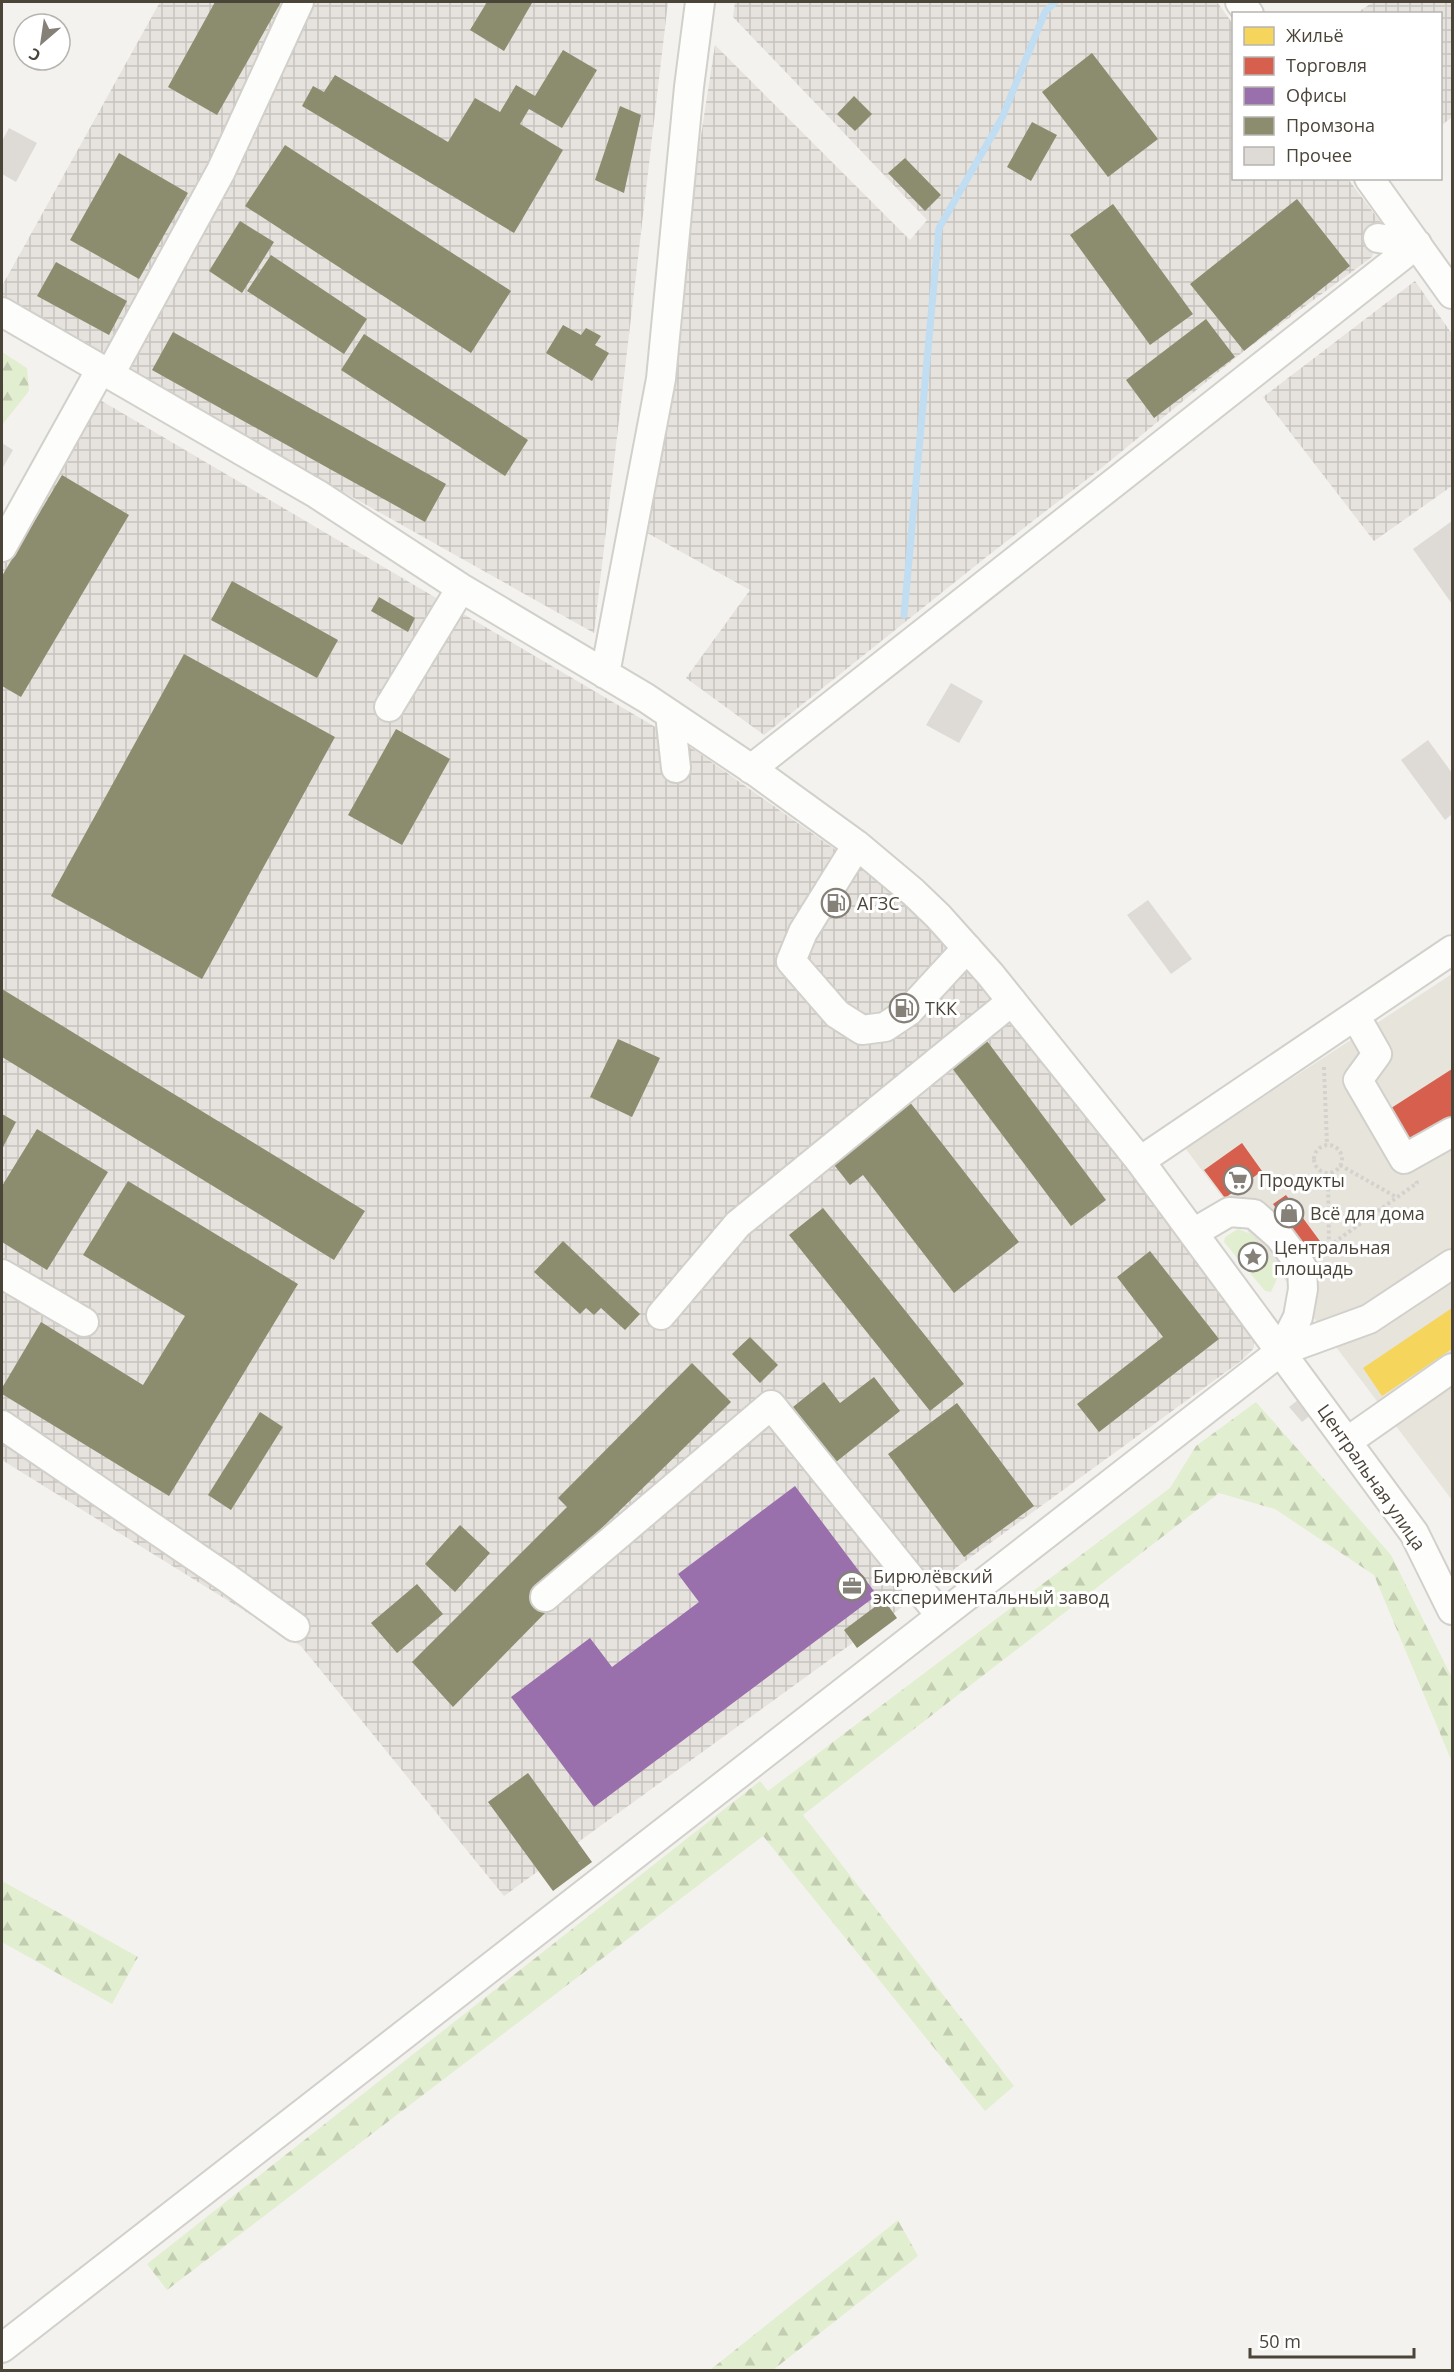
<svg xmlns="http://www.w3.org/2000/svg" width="1454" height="2372" viewBox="0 0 1454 2372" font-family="'Open Sans',sans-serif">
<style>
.residential{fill:#e7e4dc}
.industrial{fill:url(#industrial-grid)}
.grass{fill:#e1eecf}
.forest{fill:url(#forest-firs)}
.homes{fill:#f6d55c}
.shops{fill:#d6604d}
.offices{fill:#9970ab}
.industry{fill:#8c8c6e}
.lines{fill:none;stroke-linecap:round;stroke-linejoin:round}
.stream{stroke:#c0ddf1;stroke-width:7}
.building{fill:#dedbd6}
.minor-casing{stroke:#d2d0cb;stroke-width:32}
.path{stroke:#d3d2cc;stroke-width:4;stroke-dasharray:3 3;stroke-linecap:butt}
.minor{stroke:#fdfdfc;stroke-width:28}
.labels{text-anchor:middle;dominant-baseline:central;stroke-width:6;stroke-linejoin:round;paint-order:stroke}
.poi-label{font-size:18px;fill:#4b4439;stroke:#fff;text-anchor:start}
.street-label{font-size:18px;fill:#4b4439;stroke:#fff}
</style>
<defs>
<pattern id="industrial-grid" width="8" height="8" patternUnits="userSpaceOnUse" patternTransform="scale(1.5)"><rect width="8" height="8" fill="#e6e2de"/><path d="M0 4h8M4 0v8" fill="none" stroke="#c7c3bf"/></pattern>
<pattern id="forest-firs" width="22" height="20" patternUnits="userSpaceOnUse" patternTransform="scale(1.5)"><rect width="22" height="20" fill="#e1eecf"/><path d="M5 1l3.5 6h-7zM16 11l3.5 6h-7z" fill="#c3cdb2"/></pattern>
</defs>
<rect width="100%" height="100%" fill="#f4f2ee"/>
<path class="residential" d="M1452,974V1500L1185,1148Z"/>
<path class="industrial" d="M160,2H668L594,633L2,300V286Z
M735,2H1217L1233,24L1234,178L1348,179L1382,224L1372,257L1244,351L1099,470L985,558L764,735L686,678L750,590L640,529L715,45L910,240L927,220L733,17Z
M1373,2H1452V117L1441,126L1440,14L1357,13Z
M1415,281L1452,334V486L1374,541L1263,397Z
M95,397L696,751L926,914L1145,1189L1254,1340L1253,1349L1241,1361L504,1896L301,1646L2,1460V566Z"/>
<path class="grass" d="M1238,1229L1251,1234L1280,1272L1271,1292L1265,1291L1224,1242L1225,1237Z"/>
<path class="forest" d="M2,352L27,368L29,391L2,425Z
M1256,1402L1391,1555L1452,1678V1762L1374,1575L1275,1509L1219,1493L803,1815L1014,2086L985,2111L763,1836L167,2290L147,2264L760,1781L768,1791L1170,1488L1196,1446Z
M2,1881L138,1957L112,2004L2,1942Z
M898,2220L918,2256L773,2370H710Z"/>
<path class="homes" d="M1452,1308V1349L1382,1396L1363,1368Z"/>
<path class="shops" d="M1452,1069V1116L1407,1146L1385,1112Z
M1242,1143L1262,1171L1225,1198L1204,1170Z
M1286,1195L1325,1248L1312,1258L1273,1204Z"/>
<path class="offices" d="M795,1486L877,1595L594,1807L511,1697L590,1638L612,1667L699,1602L678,1574Z"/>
<path class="industry" d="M215,2H281L217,115L168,87Z
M487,2H529L532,3L504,51L470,30Z
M563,50L597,70L562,128L529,109L520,124L563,150L514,233L302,106L313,86L324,92L335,75L448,142L475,98L500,112L516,85L535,96Z
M1092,53L1158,139L1108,177L1042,92Z
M854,96L872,114L855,131L837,114Z
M620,106L641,115L624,193L595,180Z
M1032,122L1057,135L1031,181L1007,167Z
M285,145L511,291L471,353L245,206Z
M119,153L188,193L139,279L70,240Z
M905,158L941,195L925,211L888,173Z
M1297,199L1350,266L1244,351L1190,284Z
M1113,204L1193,314L1150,345L1070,235Z
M240,221L274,242L242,293L209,271Z
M271,255L367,319L344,354L247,291Z
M56,262L127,301L109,335L37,296Z
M1206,319L1235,357L1154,418L1126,380Z
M563,325L581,335L586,328L601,336L595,345L609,353L592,381L546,353Z
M173,332L446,484L425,522L152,370Z
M364,334L528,440L505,476L341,370Z
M62,475L129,515L21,697L2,686V576Z
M232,581L338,640L317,678L211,620Z
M379,597L415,618L408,632L371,611Z
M184,654L335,737L202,979L51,896Z
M396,729L450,759L402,845L348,815Z
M2,989L365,1211L334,1260L2,1057Z
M618,1039L660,1058L632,1117L590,1097Z
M987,1041L1106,1200L1071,1226L952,1068Z
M909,1101L1019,1242L954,1293L863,1175L850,1185L831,1161Z
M2,1114L16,1122L2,1149Z
M37,1129L108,1172L47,1270L2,1242V1186Z
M128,1181L298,1284L169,1496L2,1394V1388L41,1322L143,1385L185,1316L83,1255Z
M823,1208L964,1384L930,1411L789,1235Z
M563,1241L640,1314L625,1330L601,1308L594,1315L586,1308L580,1314L534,1272Z
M1150,1251L1219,1339L1099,1432L1077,1404L1163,1337L1117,1277Z
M750,1337L778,1365L760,1383L732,1354Z
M692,1363L731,1402L531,1597L545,1613L453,1707L412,1662L567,1507L558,1498Z
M874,1377L900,1411L836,1462L793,1407L824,1382L840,1403Z
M957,1403L1034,1506L964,1557L888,1454Z
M260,1412L283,1427L231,1510L208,1495Z
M460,1525L490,1553L455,1592L425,1564Z
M417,1584L443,1614L397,1653L371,1623Z
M884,1600L897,1618L857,1648L844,1630Z
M528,1773L592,1862L553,1891L488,1802Z"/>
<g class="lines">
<path class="stream" d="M904,615L939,228L1002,118L1045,12L1055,2"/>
</g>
<path class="building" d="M9,128L37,143L16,182L2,174V141Z
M2,443L13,450L2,469Z
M1452,521V604L1413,549Z
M951,683L983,701L959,743L926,725Z
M1428,740L1452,773V814L1445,820L1401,760Z
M1148,900L1192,959L1171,974L1127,915Z
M1298,1400L1311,1415L1302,1422L1289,1407Z"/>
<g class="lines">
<g class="minor-casing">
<path id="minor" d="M1240,2L1249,14
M1369,178L1452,294
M1378,238L1417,244
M2,312L317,494L461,588L646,698L759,774L857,845L913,892L938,916L990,974L1140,1161L1414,1533L1452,1610
M110,374L221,171L299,2
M2,547L101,369
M605,674L661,379L689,87L700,2
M389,707L461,588
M670,714L676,768
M751,769L1417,244
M857,845L803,932L791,961L837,1014L862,1030L885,1027L909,1011L967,948
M1356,1017L1377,1054L1358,1080L1404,1159L1452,1132
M1140,1161L1452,950
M1193,1233L1229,1212L1254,1214L1279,1236L1302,1267L1303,1289L1298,1317L1281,1351
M2,1274L84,1322
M661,1315L738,1224L1012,1001
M2,1425L227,1578L295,1627
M1348,1441L1452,1368
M545,1597L771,1405L941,1616
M2,2348L1281,1351L1369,1319L1452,1264"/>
</g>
<path class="path" d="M1324,1067L1327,1145
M1314 1159a14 14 0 1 1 28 0a14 14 0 1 1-28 0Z
M1340,1165L1396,1197
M1329,1246L1417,1183L1416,1181
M1320,1253L1329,1246L1328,1174"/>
<use href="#minor" class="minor"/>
</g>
<defs>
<g id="fuel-ring" transform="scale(1.5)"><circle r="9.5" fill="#fff" stroke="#868178" stroke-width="1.5"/><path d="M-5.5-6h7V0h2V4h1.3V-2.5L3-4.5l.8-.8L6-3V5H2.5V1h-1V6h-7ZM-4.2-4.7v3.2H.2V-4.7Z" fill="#868178"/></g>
<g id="supermarket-ring" transform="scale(1.5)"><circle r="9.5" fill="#fff" stroke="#868178" stroke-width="1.5"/><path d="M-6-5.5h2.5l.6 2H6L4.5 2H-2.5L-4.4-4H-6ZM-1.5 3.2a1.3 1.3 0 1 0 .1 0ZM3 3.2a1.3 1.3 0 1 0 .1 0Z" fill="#868178"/></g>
<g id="shop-ring" transform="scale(1.5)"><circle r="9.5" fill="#fff" stroke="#868178" stroke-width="1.5"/><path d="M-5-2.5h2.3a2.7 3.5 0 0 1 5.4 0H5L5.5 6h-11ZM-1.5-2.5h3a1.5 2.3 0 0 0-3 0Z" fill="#868178"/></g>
<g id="sight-ring" transform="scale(1.5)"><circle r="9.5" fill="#fff" stroke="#868178" stroke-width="1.5"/><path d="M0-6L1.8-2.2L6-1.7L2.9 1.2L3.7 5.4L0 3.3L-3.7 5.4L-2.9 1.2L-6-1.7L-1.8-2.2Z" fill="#868178"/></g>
<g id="office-ring" transform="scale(1.5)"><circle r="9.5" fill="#fff" stroke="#868178" stroke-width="1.5"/><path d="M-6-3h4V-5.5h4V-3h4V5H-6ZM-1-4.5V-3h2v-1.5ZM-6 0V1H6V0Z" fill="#868178"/></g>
</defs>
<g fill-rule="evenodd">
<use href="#fuel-ring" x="836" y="903"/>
<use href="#fuel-ring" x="904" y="1008"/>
<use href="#supermarket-ring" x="1238" y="1180"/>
<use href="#shop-ring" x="1289" y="1213"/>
<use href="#sight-ring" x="1253" y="1257"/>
<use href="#office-ring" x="852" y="1586"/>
</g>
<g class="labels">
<g class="poi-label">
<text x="857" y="903">АГЗС</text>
<text x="925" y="1008">ТКК</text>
<text x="1259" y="1180">Продукты</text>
<text x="1310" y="1213">Всё для дома</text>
<text x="1274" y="1247">Центральная<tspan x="1274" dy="21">площадь</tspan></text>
<text x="873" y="1576">Бирюлёвский<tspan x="873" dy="21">экспериментальный завод</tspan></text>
</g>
<g class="street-label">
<text transform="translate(1372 1477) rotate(55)">Центральная улица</text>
</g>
</g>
<rect width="1454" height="2372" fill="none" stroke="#4b4439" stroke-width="6"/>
<rect x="1232" y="12" width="210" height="168" fill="#ffffff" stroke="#b7b4b0" stroke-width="1.5"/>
<rect x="1244" y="27" width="30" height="18" fill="#f6d55c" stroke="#b7b4b0" stroke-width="1.5"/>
<text x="1286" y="42" font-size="18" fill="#4b4439">Жильё</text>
<rect x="1244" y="57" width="30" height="18" fill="#d6604d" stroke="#b7b4b0" stroke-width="1.5"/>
<text x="1286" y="72" font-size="18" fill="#4b4439">Торговля</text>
<rect x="1244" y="87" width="30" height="18" fill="#9970ab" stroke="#b7b4b0" stroke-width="1.5"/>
<text x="1286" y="102" font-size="18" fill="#4b4439">Офисы</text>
<rect x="1244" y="117" width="30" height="18" fill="#8c8c6e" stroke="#b7b4b0" stroke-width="1.5"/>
<text x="1286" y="132" font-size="18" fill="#4b4439">Промзона</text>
<rect x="1244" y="147" width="30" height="18" fill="#dedbd6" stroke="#b7b4b0" stroke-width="1.5"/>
<text x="1286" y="162" font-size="18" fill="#4b4439">Прочее</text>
<g transform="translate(42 42) rotate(209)"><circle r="28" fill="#ffffff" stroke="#b7b4b0" stroke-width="1.5"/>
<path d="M0-4.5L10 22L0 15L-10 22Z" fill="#868178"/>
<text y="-9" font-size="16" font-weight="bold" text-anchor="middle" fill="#4b4439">С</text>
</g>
<path d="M1250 2348v9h164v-9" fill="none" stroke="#4b4439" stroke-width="3"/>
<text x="1259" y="2348" font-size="18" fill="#4b4439" stroke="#ffffff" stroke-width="4.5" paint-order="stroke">50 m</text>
</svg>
